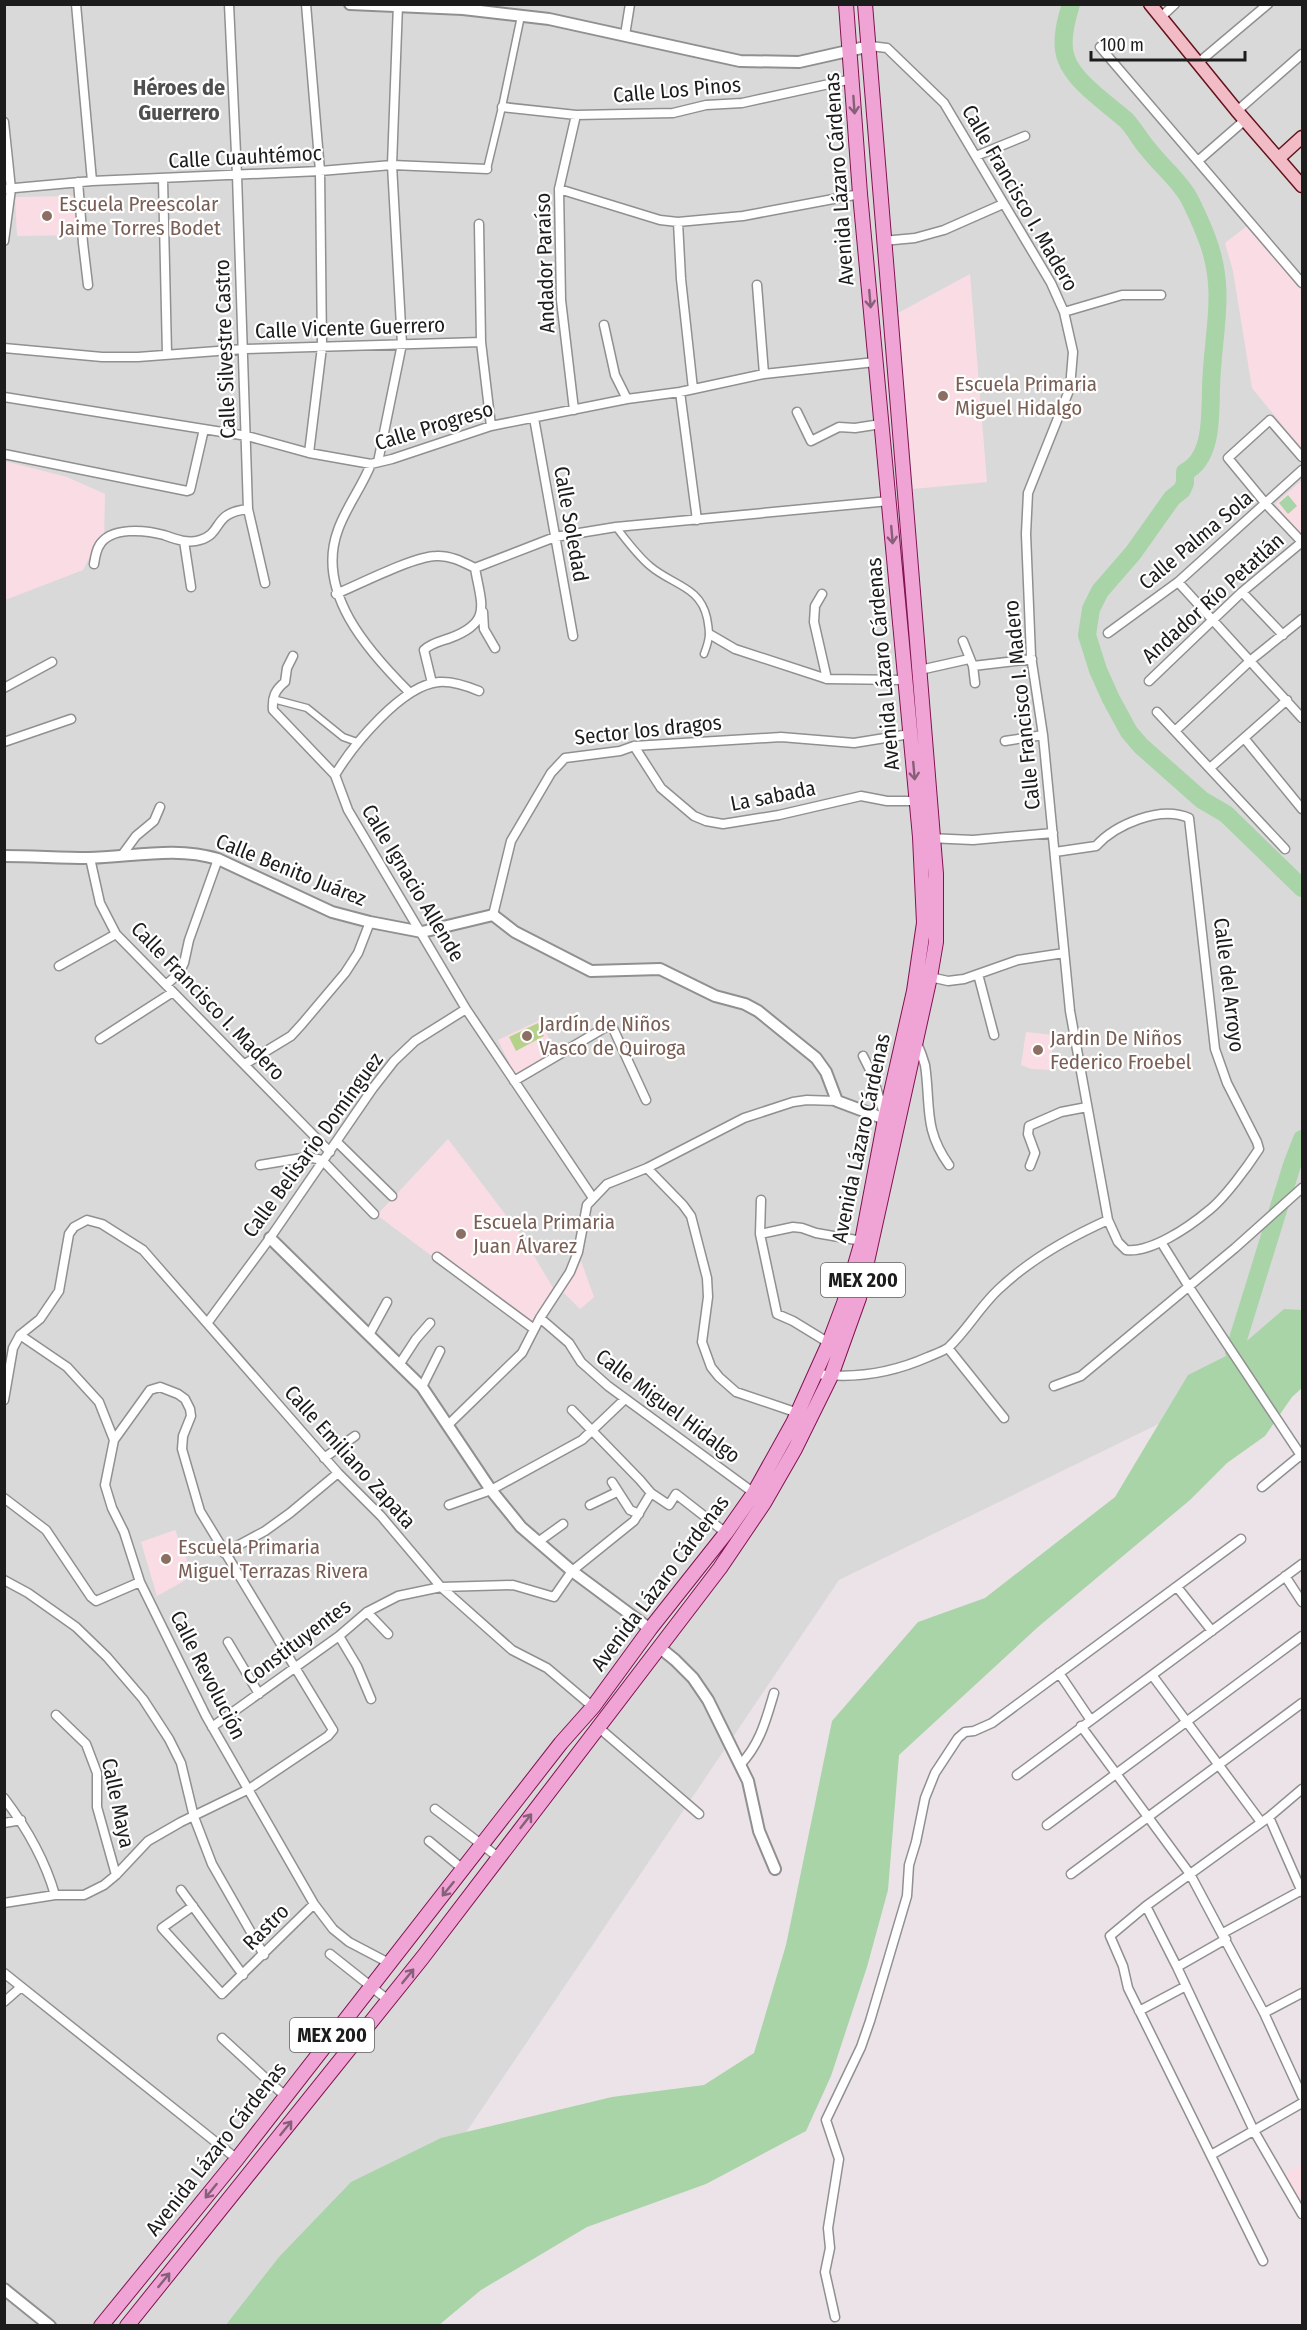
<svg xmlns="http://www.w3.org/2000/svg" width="1307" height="2330" viewBox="0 0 1307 2330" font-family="'Fira Sans Condensed',sans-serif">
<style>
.residential{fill:#dad9da}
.education{fill:#fadde4}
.pitch{fill:#b5d28a}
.water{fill:#a8d4a8}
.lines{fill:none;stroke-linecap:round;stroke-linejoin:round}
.river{stroke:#a8d4a8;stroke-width:18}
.pedestrian-casing{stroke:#909090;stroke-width:9}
.minor-casing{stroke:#909090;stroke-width:11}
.tertiary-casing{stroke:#909090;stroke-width:14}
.secondary-casing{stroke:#64121b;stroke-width:15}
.primary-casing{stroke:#821250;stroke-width:16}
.pedestrian{stroke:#fff;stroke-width:6}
.minor{stroke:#fff;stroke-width:8}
.tertiary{stroke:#fff;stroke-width:10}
.secondary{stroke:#f1bcc5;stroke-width:12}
.primary{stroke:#efa4d5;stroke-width:14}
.oneway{stroke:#866078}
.education-dot{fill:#8d6e63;stroke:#fff;stroke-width:2}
.labels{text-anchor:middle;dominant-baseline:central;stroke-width:4.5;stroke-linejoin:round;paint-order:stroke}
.shield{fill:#fff;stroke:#606060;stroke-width:1.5}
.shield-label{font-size:20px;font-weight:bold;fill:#1c1c1c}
.street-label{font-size:21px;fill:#1c1c1c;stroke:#fff}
.education-label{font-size:21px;fill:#785e54;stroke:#fff;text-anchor:start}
.neighbourhood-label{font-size:22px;font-weight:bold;fill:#4f4f4f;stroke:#fff}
</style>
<rect width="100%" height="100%" fill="#ece3e8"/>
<path class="residential" d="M5,5H1302V1354L839,1580L336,2325L5,2326Z"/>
<path class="education" d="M77,196L78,235L17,236L15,197Z
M1247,226L1302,291V449L1252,388L1233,271L1225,243Z
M970,274L987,482L913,489L898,313Z
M4,461L67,477L105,494L104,539L95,547L83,570L5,600Z
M1302,480V537L1275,504Z
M540,1020L557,1055L515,1075L498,1040Z
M1026,1032L1053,1035L1051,1070L1032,1069L1021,1065Z
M448,1139L524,1239L553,1288L528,1328L377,1215Z
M581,1261L594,1297L580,1309L562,1291Z
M175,1530L193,1576L157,1596L141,1542Z
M1302,2164V2211L1283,2175Z"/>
<path class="pitch" d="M538,1023L544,1036L516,1051L509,1037Z"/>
<path class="water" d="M1288,495L1297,506L1288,514L1279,503Z
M1284,1309L1302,1310V1388L1292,1397L1265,1436L1227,1463L1190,1500L1038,1627L899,1755L888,1890L867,1967L831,2076L806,2131L706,2184L587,2227L481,2290L439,2325L225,2326L279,2257L351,2182L441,2138L612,2097L704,2085L754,2053L786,1945L832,1721L918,1622L985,1598L1115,1497L1188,1375L1234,1352Z"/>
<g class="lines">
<path class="river" d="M1071,4C1066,20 1060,42 1066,58C1074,82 1107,103 1126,120C1134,128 1140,140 1148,149C1161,166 1179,180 1189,198C1195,210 1201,223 1206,236C1228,291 1212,332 1211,389C1210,415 1213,458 1185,472V483L1182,490L1172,498L1133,553L1100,591L1091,609L1087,635L1098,670L1111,699L1129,732L1141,746L1202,800L1226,814L1302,888
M1234,1352L1292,1165L1302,1139"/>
<g class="pedestrian-casing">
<path id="pedestrian" d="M487,169L502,107L521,16
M616,527C627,541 637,555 650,566C672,585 700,586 707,618C710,634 710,638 704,654
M273,699L307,708L343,737L357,742"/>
</g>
<g class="minor-casing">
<path id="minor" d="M76,4L92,181
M229,4L237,175L248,509L265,583
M306,4L320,171L322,347L309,453
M1161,17L1175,4
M625,35L630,4
M870,46L887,48L944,103L1051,283L1064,312L1073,352L1070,388L1028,493L1026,534L1031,656L1043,735L1070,1011L1108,1220L1118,1242L1126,1250C1151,1253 1189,1227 1208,1211C1224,1199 1248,1166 1259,1149L1257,1142L1227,1083L1215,1049L1189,818C1160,805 1115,825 1096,846L1055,852
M1100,47L1302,283
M1198,63L1268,4
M502,107L576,115L673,113L706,105L742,103L852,79
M1237,111L1302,54
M4,122L11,189L4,241
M976,156L1025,136
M1199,160L1245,120
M163,179L167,354
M78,182L83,243L88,285
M4,189L92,181L320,171L392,165L487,169
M559,189L660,220L678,222L743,216L860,194
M678,222L681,279L693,389
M479,224L481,342L491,426
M883,241L915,238L944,230L1003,204
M757,285L764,374
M1064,312L1122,295H1161
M604,325L615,375L627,399
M4,348L102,357H138L244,349L481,342
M680,392L697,520
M4,397L247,436L309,453L371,464L392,459L491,426L627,399L680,392L764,374L875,362
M574,410L561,300L559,189L576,115
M797,412L811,441L839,427L855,428L881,424
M534,418L573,636
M4,454L187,491L190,490L191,486L204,429
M1302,457L1270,420L1228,458L1266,504L1302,542
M378,462L402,344L392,165L398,4
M371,464C362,487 346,507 338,530C315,592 368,651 409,692
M184,541L191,587
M94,564C95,558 96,551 99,546C110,526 146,530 164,535C175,539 188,544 200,540C224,533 211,513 248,509
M1178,582L1302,718
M1242,592L1283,635
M336,594C360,584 412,557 436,556C450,555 463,562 475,568L555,537L616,527L889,501
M822,594L815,606L814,622L827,679
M483,612L484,629L495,648
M1108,633L1178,582L1302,470
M711,635L735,649L827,679L905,680
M963,641L973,666L975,683
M293,656L287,668L285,682C275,690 272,697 273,710L335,775L348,810L466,1009L593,1198
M973,666L1032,659
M920,670L969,659
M1149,681L1242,592L1302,542
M432,683L424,650C431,643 442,641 450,638C493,622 481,604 475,568
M4,688L52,662
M1157,712L1285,849
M1175,731L1251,660L1302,619
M1244,738L1302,809
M1005,741L1043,735
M4,742L71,719
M634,746L661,788L694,816L706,821L723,824L779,815L861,796L887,801H920
M1210,768L1287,700
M335,775C353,745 402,685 439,682C452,681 467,686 479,691
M928,838L973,840L1053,833
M122,855L136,836L154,821L160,807
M90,858L100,903L116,934L330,1152
M493,915L511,841L551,773L565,758L620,751L634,746L781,737L854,743L910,734
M59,966L116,934
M978,974L994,1035
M930,977L948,981L964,979L1018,960L1064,953
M166,985L179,973L184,963L189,940L218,859
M100,1039L173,992
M917,1043C920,1050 923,1058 925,1065C931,1105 923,1129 949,1165
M863,1056L872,1074L884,1114
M245,1064L291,1036L302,1024L345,973L358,953L370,922
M514,1081L611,1024L646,1100
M337,1142L392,1196
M260,1165L308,1157L322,1160L374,1214
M1030,1166L1035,1153L1028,1134L1029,1126L1061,1112L1087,1107
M647,1168L683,1205L691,1216L707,1278L708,1297L702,1342L711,1367L719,1377L736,1392L798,1413
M761,1200L760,1234L777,1314L793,1321L829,1343
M760,1234L793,1227L802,1228L816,1233L862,1241
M1161,1242L1189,1287L1302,1457
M437,1257L534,1329
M540,1318L569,1343L581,1362L608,1386L754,1493
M208,1322L270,1238L373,1088L394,1061L415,1041L466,1009
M20,1335L67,1367L99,1402L114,1440
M369,1335L387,1302
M948,1348L1004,1418
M399,1365L416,1339L430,1323
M817,1374C855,1379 894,1372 928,1357C935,1354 944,1351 949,1347C968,1329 981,1305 1000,1288C1031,1259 1070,1237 1108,1220
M1054,1386L1081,1376L1235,1248L1302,1188
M422,1387L440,1351
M4,1400L13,1348L20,1335L40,1319L59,1291L69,1234L74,1227L87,1220L102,1224L143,1250L338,1473L381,1516L441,1587L512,1650L547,1668L593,1707
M572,1410L640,1480L651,1493L669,1505L676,1494L726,1533
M448,1425L522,1353L540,1318L570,1272L578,1252L587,1205L607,1184L647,1168L744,1118L793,1102L807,1100L837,1101
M324,1458L355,1436
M612,1482L630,1510L639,1514
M1262,1487L1302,1454
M4,1498L46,1530L91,1597L96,1601L140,1582
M449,1505L491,1490L582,1440L625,1399
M590,1505L617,1492
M538,1542L563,1524
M224,1553L265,1531L290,1513L338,1473
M1285,1576L1302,1602
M4,1580L28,1593L76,1627L107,1657L143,1699L169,1739L181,1763L194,1817L212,1864L264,1955
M1177,1587L1212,1631
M367,1612L388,1634
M339,1636L357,1666L371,1699
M228,1642L259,1694
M1059,1673L1090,1719
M1152,1675L1261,1822
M56,1715L86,1744L97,1773V1807L116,1875
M1081,1726L1190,1874L1264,2013L1302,2096
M212,1727L339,1636L367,1612L398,1596L441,1587L513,1585L554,1597L572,1571L634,1521L651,1493
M598,1727L699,1814
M740,1765C760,1744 766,1720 774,1693
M1017,1775L1302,1564
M4,1798C26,1827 45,1860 55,1895
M435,1809L498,1857
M1269,1817L1302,1892
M4,1823L21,1820
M1047,1825L1302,1636
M429,1841L464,1870
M1071,1874L1302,1703
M181,1890L243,1975
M4,1903L55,1895H84L104,1885L116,1875L148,1841L181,1822L249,1789L328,1736L333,1730L200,1511L182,1449L183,1436L191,1416L190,1409L185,1399L178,1394L160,1387L150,1390L114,1440L105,1485L112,1508L124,1532L140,1582L206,1716L314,1904L333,1929L349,1942L389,1963
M193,1906L162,1928L222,1994L314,1904
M1146,1906L1177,1967L1254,2131L1302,2214
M1223,1933L1302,1890
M330,1954L388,2000
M1177,1967L1226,1939
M4,1973L237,2159
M4,2002L21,1987
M1139,2011L1186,1986
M1264,2013L1302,1993
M222,2038L285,2096
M1211,2155L1302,2103
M1263,2261L1128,1988L1123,1966L1110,1936L1146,1906L1269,1817L1302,1789
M835,2317L825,2272L830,2248L828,2228L839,2159L826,2120L861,2047L870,2021L907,1896L909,1865L916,1842L925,1798L935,1773L958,1738L965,1732L974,1731L992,1723L1241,1539"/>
</g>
<g class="tertiary-casing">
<path id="tertiary" d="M350,4L463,9L549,19L740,61L799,62L870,46
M4,856C32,856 60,858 88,858C132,857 175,846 218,859L332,912L370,922L422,932L493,915L515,932L591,971L660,969L715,996L745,1004L758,1011L816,1058L826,1072L837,1101L885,1119
M270,1238L422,1387L491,1490L521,1527L572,1571L650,1629
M659,1647L675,1660L693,1678L708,1700L748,1781L759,1831L775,1869
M4,2289L50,2326"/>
</g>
<g class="secondary-casing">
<path id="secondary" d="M1150,4L1237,111L1302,186
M1279,158L1302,137"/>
</g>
<g class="primary-casing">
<path id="primary" d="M101,2326L237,2159L561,1743L593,1707L650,1629L726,1533L754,1493L793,1423L829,1343L844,1303L862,1241L885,1119L914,991L924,923L920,837L860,194L846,4
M127,2326L423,1957L720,1568L764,1503L795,1449L831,1376L859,1298L930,977L936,942V874L865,4"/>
</g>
<use href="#pedestrian" class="pedestrian"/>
<use href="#minor" class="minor"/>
<use href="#tertiary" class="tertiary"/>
<use href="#secondary" class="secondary"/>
<use href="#primary" class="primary"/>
</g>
<defs><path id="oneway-shaft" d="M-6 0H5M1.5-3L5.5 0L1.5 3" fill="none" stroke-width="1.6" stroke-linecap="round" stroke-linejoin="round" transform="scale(1.5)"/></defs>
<g class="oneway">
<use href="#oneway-shaft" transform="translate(854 105) rotate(86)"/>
<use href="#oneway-shaft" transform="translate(870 299) rotate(85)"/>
<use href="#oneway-shaft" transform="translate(892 535) rotate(85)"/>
<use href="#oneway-shaft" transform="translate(914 771) rotate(85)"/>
<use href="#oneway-shaft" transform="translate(526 1821) rotate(-52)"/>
<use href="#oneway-shaft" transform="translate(448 1889) rotate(129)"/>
<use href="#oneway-shaft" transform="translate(408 1976) rotate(-51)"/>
<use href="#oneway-shaft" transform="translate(286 2128) rotate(-51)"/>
<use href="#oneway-shaft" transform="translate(211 2191) rotate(129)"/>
<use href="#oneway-shaft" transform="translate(164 2280) rotate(-51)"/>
</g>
<g class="education-dot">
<circle cx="47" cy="216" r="6"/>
<circle cx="943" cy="396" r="6"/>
<circle cx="527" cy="1036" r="6"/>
<circle cx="1038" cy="1050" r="6"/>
<circle cx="461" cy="1234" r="6"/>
<circle cx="166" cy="1559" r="6"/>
</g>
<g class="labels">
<g class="shield">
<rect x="821" y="1263" width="84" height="34" rx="4.5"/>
<rect x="290" y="2018" width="84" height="34" rx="4.5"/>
</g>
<g class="shield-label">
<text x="863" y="1280">MEX 200</text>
<text x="332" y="2035">MEX 200</text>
</g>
<g class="street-label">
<text transform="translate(677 90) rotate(-5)">Calle Los Pinos</text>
<text transform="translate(245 157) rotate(-3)">Calle Cuauhtémoc</text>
<text transform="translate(839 179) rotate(-94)">Avenida Lázaro Cárdenas</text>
<text transform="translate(1020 198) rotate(60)">Calle Francisco I. Madero</text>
<text transform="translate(545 263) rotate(-92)">Andador Paraíso</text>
<text transform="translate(350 328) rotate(-2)">Calle Vicente Guerrero</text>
<text transform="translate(225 349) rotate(-92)">Calle Silvestre Castro</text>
<text transform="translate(434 426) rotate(-17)">Calle Progreso</text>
<text transform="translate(571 524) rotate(80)">Calle Soledad</text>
<text transform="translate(1196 540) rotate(-40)">Calle Palma Sola</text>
<text transform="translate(1213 598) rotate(-42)">Andador Río Petatlán</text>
<text transform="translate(883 664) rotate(-95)">Avenida Lázaro Cárdenas</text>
<text transform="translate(1022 705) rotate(-96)">Calle Francisco I. Madero</text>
<text transform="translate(648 730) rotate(-6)">Sector los dragos</text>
<text transform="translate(773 796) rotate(-11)">La sabada</text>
<text transform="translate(291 870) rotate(22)">Calle Benito Juárez</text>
<text transform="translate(413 883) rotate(59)">Calle Ignacio Allende</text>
<text transform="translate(1229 985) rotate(83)">Calle del Arroyo</text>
<text transform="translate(208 1001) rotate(46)">Calle Francisco I. Madero</text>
<text transform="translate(861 1138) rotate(-78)">Avenida Lázaro Cárdenas</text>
<text transform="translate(313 1145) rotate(-54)">Calle Belisario Domínguez</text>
<text transform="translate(668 1406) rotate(37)">Calle Miguel Hidalgo</text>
<text transform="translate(350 1457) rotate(48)">Calle Emiliano Zapata</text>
<text transform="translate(660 1583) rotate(-53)">Avenida Lázaro Cárdenas</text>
<text transform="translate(297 1642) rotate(-37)">Constituyentes</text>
<text transform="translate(208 1675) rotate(63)">Calle Revolución</text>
<text transform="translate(118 1803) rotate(78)">Calle Maya</text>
<text transform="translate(266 1927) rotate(-45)">Rastro</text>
<text transform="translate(216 2149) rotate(-52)">Avenida Lázaro Cárdenas</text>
</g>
<g class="education-label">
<text x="59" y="204">Escuela Preescolar<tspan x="59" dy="24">Jaime Torres Bodet</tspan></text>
<text x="955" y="384">Escuela Primaria<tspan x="955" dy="24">Miguel Hidalgo</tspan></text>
<text x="539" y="1024">Jardín de Niños<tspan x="539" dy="24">Vasco de Quiroga</tspan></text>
<text x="1050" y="1038">Jardin De Niños<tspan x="1050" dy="24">Federico Froebel</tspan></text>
<text x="473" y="1222">Escuela Primaria<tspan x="473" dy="24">Juan Álvarez</tspan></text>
<text x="178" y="1547">Escuela Primaria<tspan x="178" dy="24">Miguel Terrazas Rivera</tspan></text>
</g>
<g class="neighbourhood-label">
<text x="179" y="87">Héroes de<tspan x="179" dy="25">Guerrero</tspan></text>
</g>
</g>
<rect width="1307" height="2330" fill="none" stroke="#1c1c1c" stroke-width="12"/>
<path d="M1091 51v9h154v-9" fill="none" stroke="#1c1c1c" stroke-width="3"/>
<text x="1100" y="51" font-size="18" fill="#1c1c1c" stroke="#ffffff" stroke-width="4.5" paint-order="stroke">100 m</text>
</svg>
